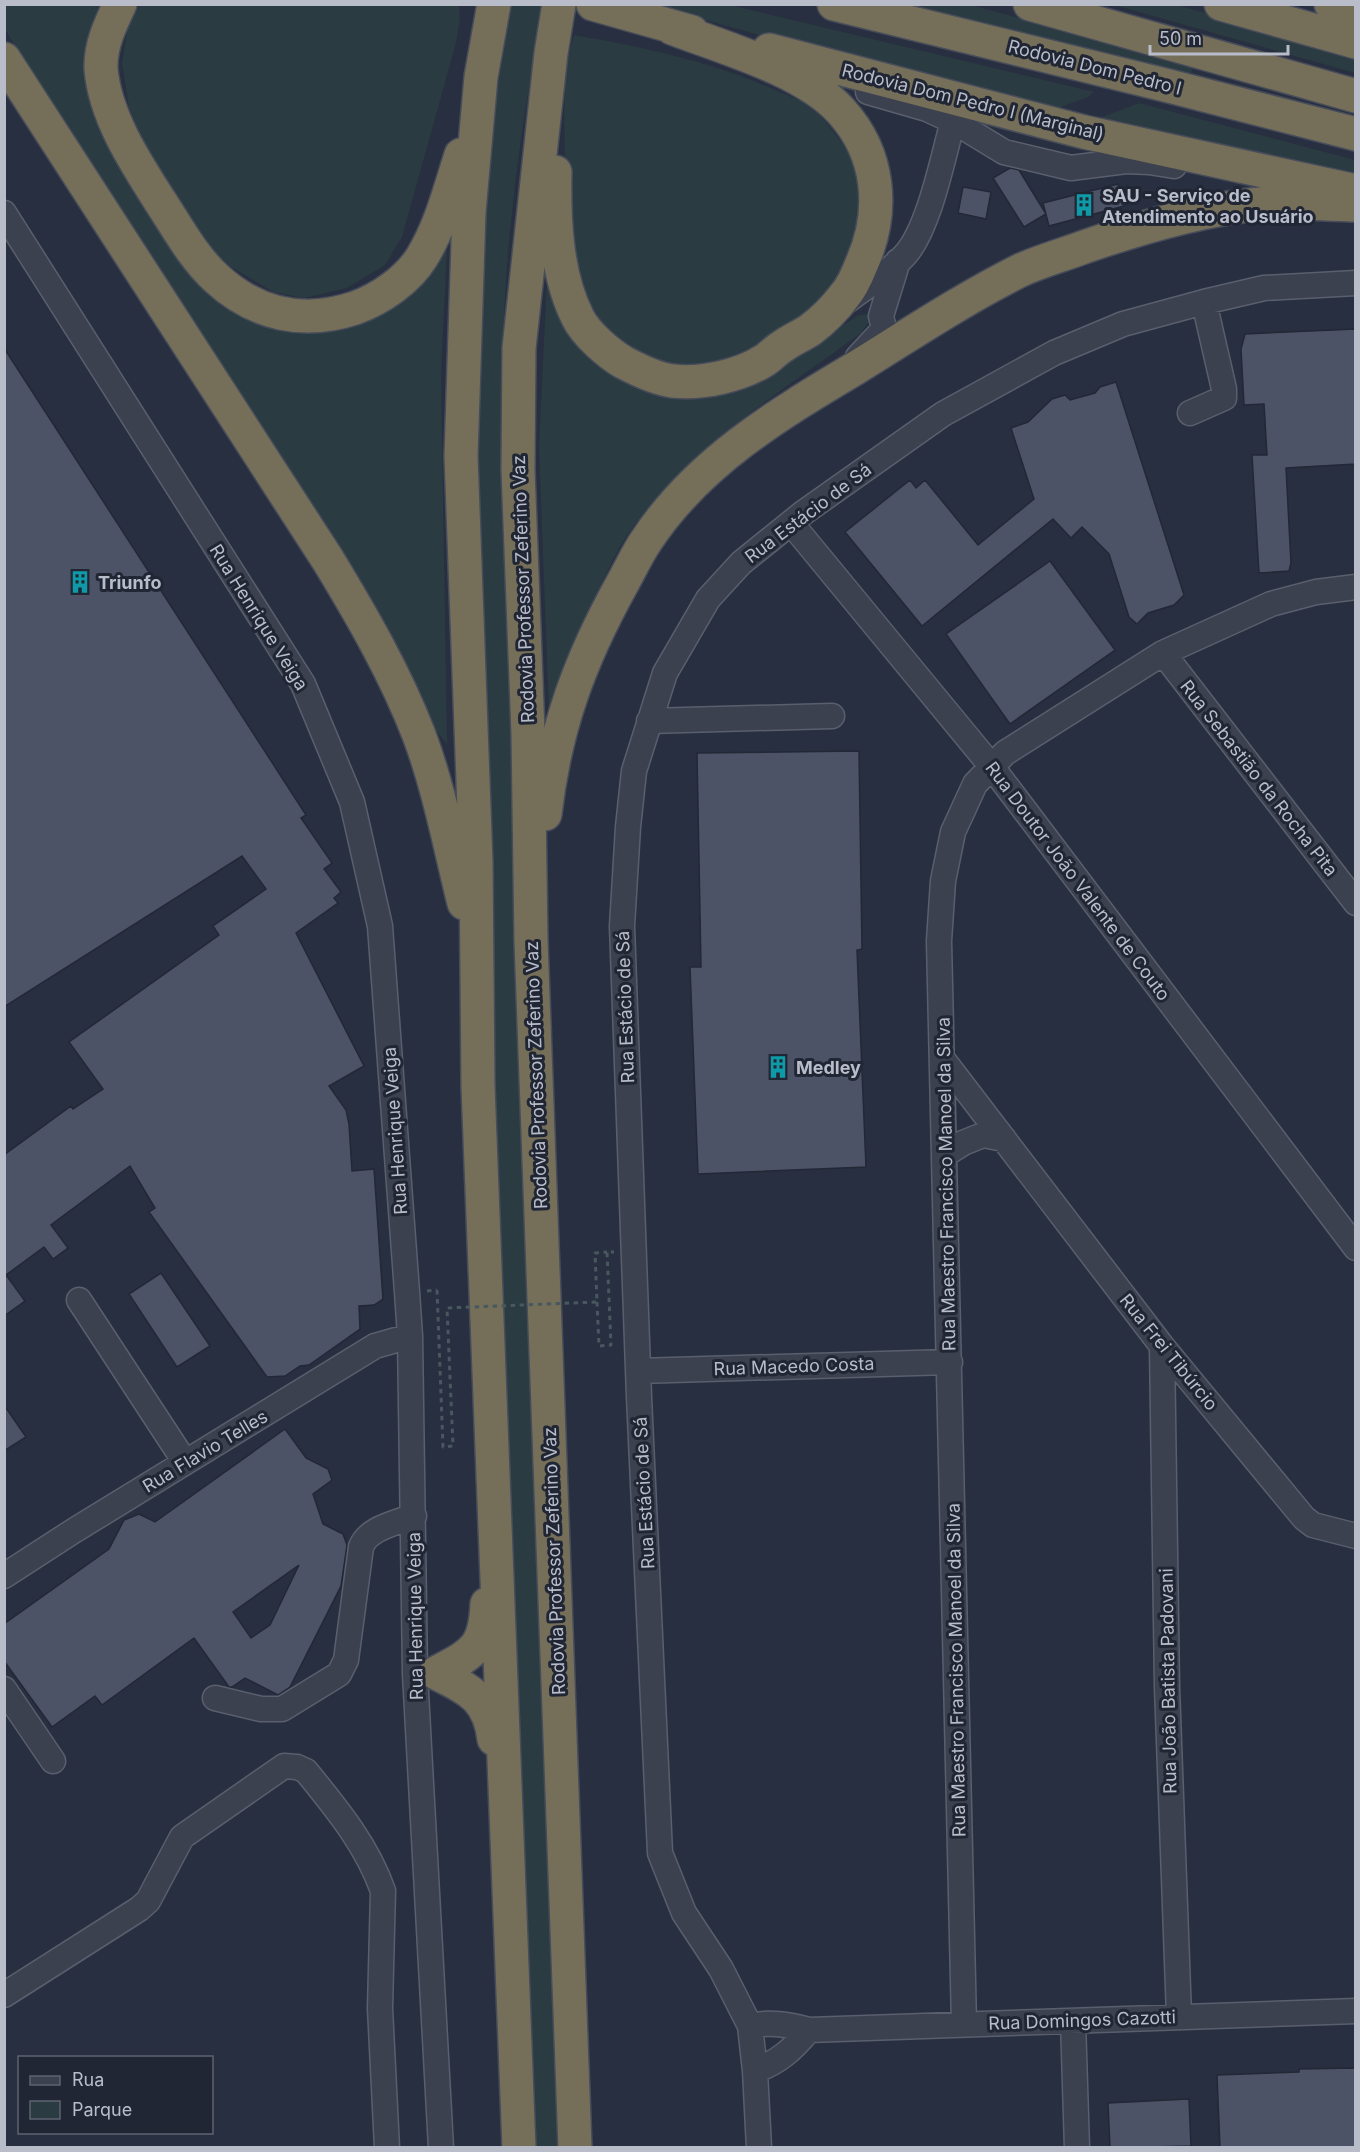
<svg xmlns="http://www.w3.org/2000/svg" width="1360" height="2152" viewBox="0 0 1360 2152" font-family="Inter,sans-serif">
<style>
.green{fill:#2a3b41}
.building{fill:#4d5367;stroke:#232837;stroke-width:1.5;fill-rule:evenodd}
.lines{fill:none;stroke-linecap:round;stroke-linejoin:round}
.minor-casing{stroke:#5a5f6d;stroke-width:27}
.highway-casing{stroke:#474c5a;stroke-width:36}
.path{stroke:#48585e;stroke-width:3;stroke-dasharray:4.5 4.5;stroke-linecap:butt}
.minor{stroke:#3c4150;stroke-width:24}
.highway{stroke:#756f5a;stroke-width:33}
.path-bridge{stroke:#48585e;stroke-width:3;stroke-dasharray:4.5 4.5;stroke-linecap:butt}
.labels{text-anchor:middle;dominant-baseline:central;stroke-width:6;stroke-linejoin:round;paint-order:stroke}
.street-label{font-size:18px;fill:#b9bdca;stroke:#212635}
.poi-label{font-size:18px;font-weight:bold;fill:#b9bdca;stroke:#212635;text-anchor:start}
</style>
<rect width="100%" height="100%" fill="#282f40"/>
<path class="green" d="M456,4L459,7L460,19L456,43L402,237L385,265L347,288L304,298L273,292L228,265L201,240L140,137L129,107L122,63L128,27L140,5Z
M4,5H99L89,32L88,58L206,287L242,317L297,333L328,331L359,323L448,231L441,370L447,744L427,719L36,81L5,29Z
M511,5H543C531,74 519,143 512,213C502,299 502,384 502,470L530,1345L564,2148L534,2147L471,465L483,208L496,99Z
M659,5H730L1094,92L1088,97L1050,111L842,58L673,11Z
M894,5H971L1194,66L1191,73Z
M1114,5H1177L1355,55V73Z
M574,35C642,47 711,61 775,90C785,95 798,98 807,105C821,114 832,129 841,142C860,169 862,187 860,219C860,227 860,237 857,244C832,302 757,363 691,364C671,365 650,357 633,347C614,336 600,325 589,306C580,293 576,259 572,243C566,216 566,189 565,162C564,120 562,75 574,35Z
M1139,103L1355,160V180L1089,122Z
M547,278L630,381L817,343L857,316L875,312L861,333C779,394 687,448 628,534C611,559 600,588 589,615C575,648 562,680 549,712L539,447Z"/>
<path class="building" d="M1010,168L1019,170L1046,214L1024,227L993,178Z
M1118,184L1124,206L1049,226L1043,203Z
M963,187L991,192L986,219L958,213Z
M1356,329V464L1286,468L1291,563L1289,571L1259,573L1252,455H1267L1264,404L1244,405L1241,349L1245,334Z
M4,348L306,815L301,818L332,863L324,869L341,892L334,898L338,903L296,933L364,1066L329,1086L346,1110L349,1124L352,1171L374,1169L383,1299L374,1305L359,1306L360,1329L309,1365L300,1366L285,1376L267,1377L149,1212L155,1208L130,1166L51,1225L68,1248L53,1259L44,1247L6,1275L25,1301L4,1316V1155L71,1106L73,1109L103,1089L69,1042L219,935L213,926L266,889L242,856L4,1007Z
M1116,382L1184,595L1174,605L1148,613L1137,624L1129,617L1109,554L1082,527L1071,538L1053,519L922,626L845,532L910,480L916,488L925,480L978,545L1034,499L1011,428L1028,422L1052,399L1065,395L1070,400L1095,393L1100,387Z
M1050,561L1115,650L1010,724L946,634Z
M859,751L862,949L857,950L866,1167L698,1174L690,967H701L697,753Z
M161,1273L210,1346L177,1367L129,1294Z
M4,1405L26,1437L4,1451Z
M285,1429L306,1458L328,1469L332,1480L313,1494L323,1524L343,1534L347,1545L341,1586L290,1687L278,1695L245,1678L232,1687H229L194,1638L102,1705L95,1696L52,1727L4,1661V1624L109,1549L124,1520L139,1514L155,1522ZM299,1565L270,1625L251,1638L233,1612Z
M1356,2068V2148H1220L1217,2075L1299,2072V2069Z
M1189,2099L1191,2146L1110,2148L1108,2103Z"/>
<g class="lines">
<g class="minor-casing">
<path id="minor" d="M868,92L927,109L953,121L1004,152L1071,168L1126,161L1149,162L1174,166
M4,213L303,684L352,802L380,926L407,1292L410,1336L415,1674L441,2148
M847,301C866,286 889,273 905,255C929,229 943,157 953,121
M858,357L884,329L881,316L898,261
M1190,413L1224,398V389L1204,302
M791,523L992,767L1356,1248
M1163,653L1356,903
M649,721L832,716
M944,1061L1162,1346L1304,1518L1313,1525L1356,1536
M944,1155L963,1143L983,1135L1004,1139
M79,1300L185,1462
M1162,1346L1167,1687L1179,2016
M638,1371L950,1362
M4,1576L75,1530L375,1346L410,1336
M4,1689L53,1761
M215,1698L261,1709H282L339,1674L346,1660L361,1547C368,1528 396,1523 414,1516
M4,1995L139,1909L148,1901L182,1837L284,1766L297,1767L306,1771C336,1808 367,1845 383,1891L380,2008L387,2148
M1073,2021L1077,2148
M964,2024L939,941L943,881L953,832L975,784L1005,753L1163,653L1271,604L1316,592L1356,587
M750,2026C771,2021 789,2025 809,2030L1356,2011
M755,2071C780,2061 792,2050 809,2030
M759,2148L755,2071L750,2026L721,1969L684,1913L660,1853L639,1397L622,926L628,827L634,771L665,673L708,599L741,563L803,513L943,414L1054,353L1123,324L1204,302L1264,288L1356,283"/>
</g>
<g class="highway-casing">
<path id="highway" d="M120,4C110,25 100,46 101,69C105,116 135,162 160,201C177,227 193,257 216,278C256,315 304,325 355,308C380,299 408,280 422,257C441,226 450,189 461,155
M494,4L481,77L469,212L461,456L476,862L478,1086L519,2148
M559,4L551,53L519,348L518,470L528,733L531,941L575,2148
M593,4L692,32
M834,4L1169,86L1356,134
M1030,4L1356,96
M1221,4L1356,42
M1331,4L1356,17
M769,50L1084,132L1356,191
M4,59L328,560C362,616 395,673 419,735C439,788 450,847 464,903
M555,172C554,219 556,275 578,318C586,334 608,353 623,362C638,370 656,379 673,381C703,384 740,376 765,360C771,356 776,350 783,346C791,340 801,336 810,330C822,321 836,307 845,295C853,286 858,273 862,263C885,211 880,154 841,111C804,70 724,48 672,28
M545,814C555,727 580,660 622,584C630,570 637,554 646,541C697,463 777,415 854,369C909,335 963,299 1021,270C1041,261 1063,255 1084,247C1136,229 1195,211 1250,205C1284,201 1321,204 1356,205
M436,1673C470,1690 489,1698 494,1739
M436,1673C473,1653 485,1649 487,1604"/>
</g>
<path class="path" d="M427,1291L437,1290
M597,1302L599,1346L611,1345L607,1252H614"/>
<use href="#minor" class="minor"/>
<use href="#highway" class="highway"/>
<path class="path-bridge" d="M437,1290L443,1447L453,1446L447,1308L597,1302L595,1253L607,1252"/>
</g>
<defs>
<g id="building-bare" transform="scale(1.8)"><path d="M-4-6H4V6H1V3H-1V6H-4ZM-2.5-4.3h1.7v1.8h-1.7ZM.8-4.3h1.7v1.8H.8ZM-2.5-1h1.7V.8h-1.7ZM.8-1h1.7V.8H.8Z" fill="#0f9aa8" stroke="#212635" stroke-width="2.5" paint-order="stroke"/></g>
</defs>
<g fill-rule="evenodd">
<use href="#building-bare" x="1084" y="205"/>
<use href="#building-bare" x="80" y="582"/>
<use href="#building-bare" x="778" y="1067"/>
</g>
<g class="labels">
<g class="street-label">
<text transform="translate(1095 67) rotate(14)">Rodovia Dom Pedro I</text>
<text transform="translate(973 102) rotate(14)">Rodovia Dom Pedro I (Marginal)</text>
<text transform="translate(808 513) rotate(-37)">Rua Estácio de Sá</text>
<text transform="translate(523 589) rotate(-92)">Rodovia Professor Zeferino Vaz</text>
<text transform="translate(259 617) rotate(58)">Rua Henrique Veiga</text>
<text transform="translate(1259 778) rotate(52)">Rua Sebastião da Rocha Pita</text>
<text transform="translate(1078 881) rotate(53)">Rua Doutor João Valente de Couto</text>
<text transform="translate(625 1007) rotate(-92)">Rua Estácio de Sá</text>
<text transform="translate(536 1075) rotate(-92)">Rodovia Professor Zeferino Vaz</text>
<text transform="translate(395 1131) rotate(-94)">Rua Henrique Veiga</text>
<text transform="translate(946 1184) rotate(-91)">Rua Maestro Francisco Manoel da Silva</text>
<text transform="translate(1169 1352) rotate(51)">Rua Frei Tibúrcio</text>
<text transform="translate(794 1366) rotate(-2)">Rua Macedo Costa</text>
<text transform="translate(205 1451) rotate(-31)">Rua Flavio Telles</text>
<text transform="translate(644 1493) rotate(-93)">Rua Estácio de Sá</text>
<text transform="translate(554 1561) rotate(-92)">Rodovia Professor Zeferino Vaz</text>
<text transform="translate(415 1616) rotate(-91)">Rua Henrique Veiga</text>
<text transform="translate(956 1670) rotate(-91)">Rua Maestro Francisco Manoel da Silva</text>
<text transform="translate(1168 1681) rotate(-91)">Rua João Batista Padovani</text>
<text transform="translate(1082 2020) rotate(-2)">Rua Domingos Cazotti</text>
</g>
<g class="poi-label">
<text x="1102" y="195">SAU - Serviço de<tspan x="1102" dy="21">Atendimento ao Usuário</tspan></text>
<text x="98" y="582">Triunfo</text>
<text x="796" y="1067">Medley</text>
</g>
</g>
<rect width="1360" height="2152" fill="none" stroke="#b9bdca" stroke-width="12"/>
<rect x="18" y="2056" width="195" height="78" fill="#212635" stroke="#5e6271" stroke-width="1.5"/>
<rect x="30" y="2076" width="30" height="9" fill="#3c4150" stroke="#5e6271" stroke-width="1.5"/>
<text x="72" y="2086" font-size="18" fill="#b9bdca">Rua</text>
<rect x="30" y="2101" width="30" height="18" fill="#2a3b41" stroke="#5e6271" stroke-width="1.5"/>
<text x="72" y="2116" font-size="18" fill="#b9bdca">Parque</text>
<path d="M1150 45v9h138v-9" fill="none" stroke="#b9bdca" stroke-width="3"/>
<text x="1159" y="45" font-size="18" fill="#b9bdca" stroke="#212635" stroke-width="4.5" paint-order="stroke">50 m</text>
</svg>
